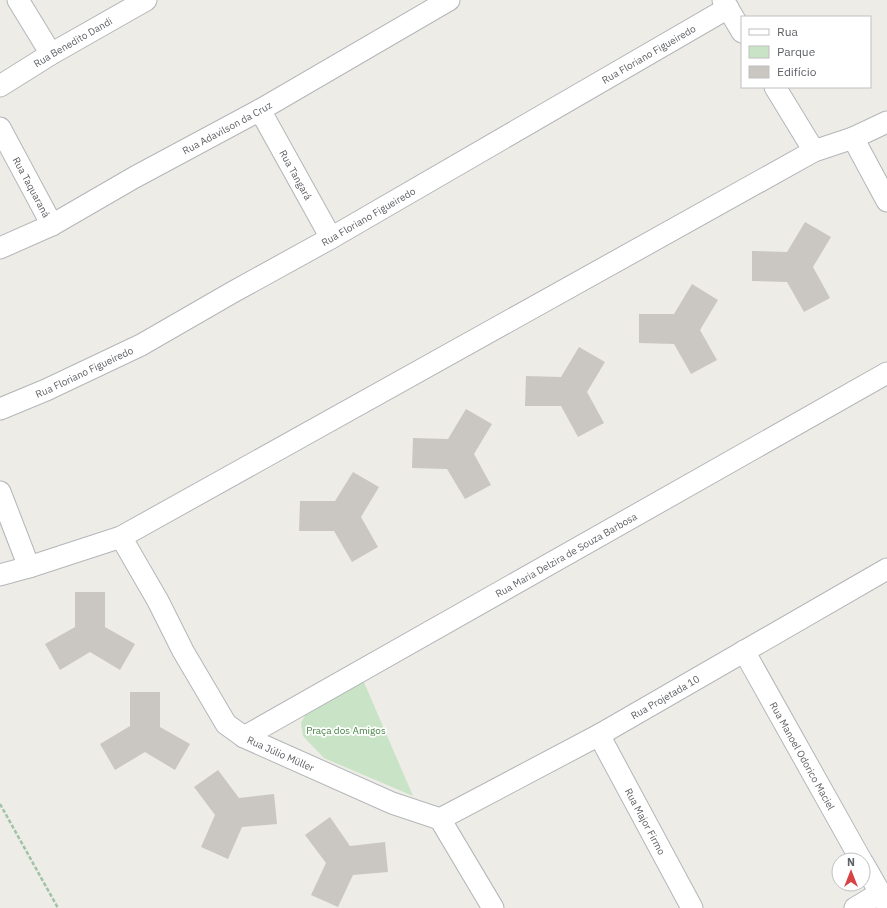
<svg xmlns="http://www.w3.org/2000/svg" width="887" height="908" viewBox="0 0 887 908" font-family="'IBM Plex Sans',sans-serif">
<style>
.green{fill:#c8e3c5}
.building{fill:#cac7c3}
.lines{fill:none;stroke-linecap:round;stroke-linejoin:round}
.street-casing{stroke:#b3b6b9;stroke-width:23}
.path{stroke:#9fc3a7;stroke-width:2.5;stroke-dasharray:4 2;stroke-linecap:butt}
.street{stroke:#fff;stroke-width:21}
.labels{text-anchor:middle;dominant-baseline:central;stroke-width:3.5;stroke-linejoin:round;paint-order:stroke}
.street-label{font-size:10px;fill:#5e6165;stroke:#fff}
.park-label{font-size:10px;fill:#41823f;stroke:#fff}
</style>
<rect width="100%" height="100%" fill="#eeece6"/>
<path class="green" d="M363,680L413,796L324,758L303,736L301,723L307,712Z"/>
<path class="building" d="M805,222L831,237L813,267L830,298L804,312L787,282L752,281V251L787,252Z
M692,284L718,300L700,330L717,360L691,374L674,344L639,343V314H674Z
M579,347L605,362L587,392L604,423L578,437L561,406H525L526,376L561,377Z
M466,409L492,424L474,454L491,485L465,499L447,469L412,468L413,438L448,439Z
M353,472L379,487L361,517L378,547L352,562L334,531H299L300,501H335Z
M75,592H105V627L135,644L120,670L90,652L60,670L45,644L75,627Z
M130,692H160V727L190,744L175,770L145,752L115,770L100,744L130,726Z
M218,770L239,798L274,794L277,824L242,827L228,859L201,847L215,815L194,787Z
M330,817L350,846L385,842L388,872L353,875L338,907L311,895L326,863L305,835Z"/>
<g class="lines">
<g class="street-casing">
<g id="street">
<path d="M18,0L51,54"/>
<path d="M723,0L742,32"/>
<path id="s1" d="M0,86L51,54L146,0"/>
<path d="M775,87L814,151"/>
<path id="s2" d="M260,110L331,238"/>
<path id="s3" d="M0,128L52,225"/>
<path d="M853,138L887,201"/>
<path id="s4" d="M0,248L52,225L135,177L260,110L449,0"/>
<path id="s5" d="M0,409L46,390L141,345L233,292L331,238L728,8"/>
<path d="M0,492L29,567"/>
<path id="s6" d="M121,537L158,601L183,651L226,724L244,737L392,803L440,819L493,908"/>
<path d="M0,575L29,567L121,537L814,151L853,138L887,122"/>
<path id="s7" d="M744,651L861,860"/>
<path id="s8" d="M599,735L692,908"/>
<path id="s9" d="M244,737L887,373"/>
<path id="s10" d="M440,819L599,735L887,569"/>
<path d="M863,863L887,905"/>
<path d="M855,908L880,893"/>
</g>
</g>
<path class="path" d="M0,804L58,908"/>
<use href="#street" class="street"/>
</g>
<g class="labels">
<g class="street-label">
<text stroke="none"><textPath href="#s1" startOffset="85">Rua Benedito Dandi</textPath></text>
<text stroke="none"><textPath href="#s5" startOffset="740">Rua Floriano Figueiredo</textPath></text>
<text stroke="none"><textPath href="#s4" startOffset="257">Rua Adavilson da Cruz</textPath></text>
<text stroke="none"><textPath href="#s2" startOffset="74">Rua Tangará</textPath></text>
<text stroke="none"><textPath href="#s3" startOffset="67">Rua Taquaraná</textPath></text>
<text stroke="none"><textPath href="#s5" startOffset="416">Rua Floriano Figueiredo</textPath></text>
<text stroke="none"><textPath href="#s5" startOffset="92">Rua Floriano Figueiredo</textPath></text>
<text stroke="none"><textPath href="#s9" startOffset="370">Rua Maria Delzira de Souza Barbosa</textPath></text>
<text stroke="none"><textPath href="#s10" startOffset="256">Rua Projetada 10</textPath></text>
<text stroke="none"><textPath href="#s6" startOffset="277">Rua Júlio Müller</textPath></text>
<text stroke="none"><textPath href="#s7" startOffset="120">Rua Manoel Odorico Maciel</textPath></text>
<text stroke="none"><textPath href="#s8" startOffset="98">Rua Major Firmo</textPath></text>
</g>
<g class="park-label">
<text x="346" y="730">Praça dos Amigos</text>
</g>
</g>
<rect x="741" y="16" width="130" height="72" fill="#ffffff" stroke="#bfc0c1"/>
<rect x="749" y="29" width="20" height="6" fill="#ffffff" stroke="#bfc0c1"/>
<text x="777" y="36" font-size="12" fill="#5e6165">Rua</text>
<rect x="749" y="46" width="20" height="12" fill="#c8e3c5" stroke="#bfc0c1"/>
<text x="777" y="56" font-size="12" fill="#5e6165">Parque</text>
<rect x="749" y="66" width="20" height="12" fill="#cac7c3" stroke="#bfc0c1"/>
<text x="777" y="76" font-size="12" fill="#5e6165">Edifício</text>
<g transform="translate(851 872)"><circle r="19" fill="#ffffff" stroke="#bfc0c1"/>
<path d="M0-3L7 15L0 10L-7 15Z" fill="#d74344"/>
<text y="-6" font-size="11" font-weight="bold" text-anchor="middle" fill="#5e6165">N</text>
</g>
</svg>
